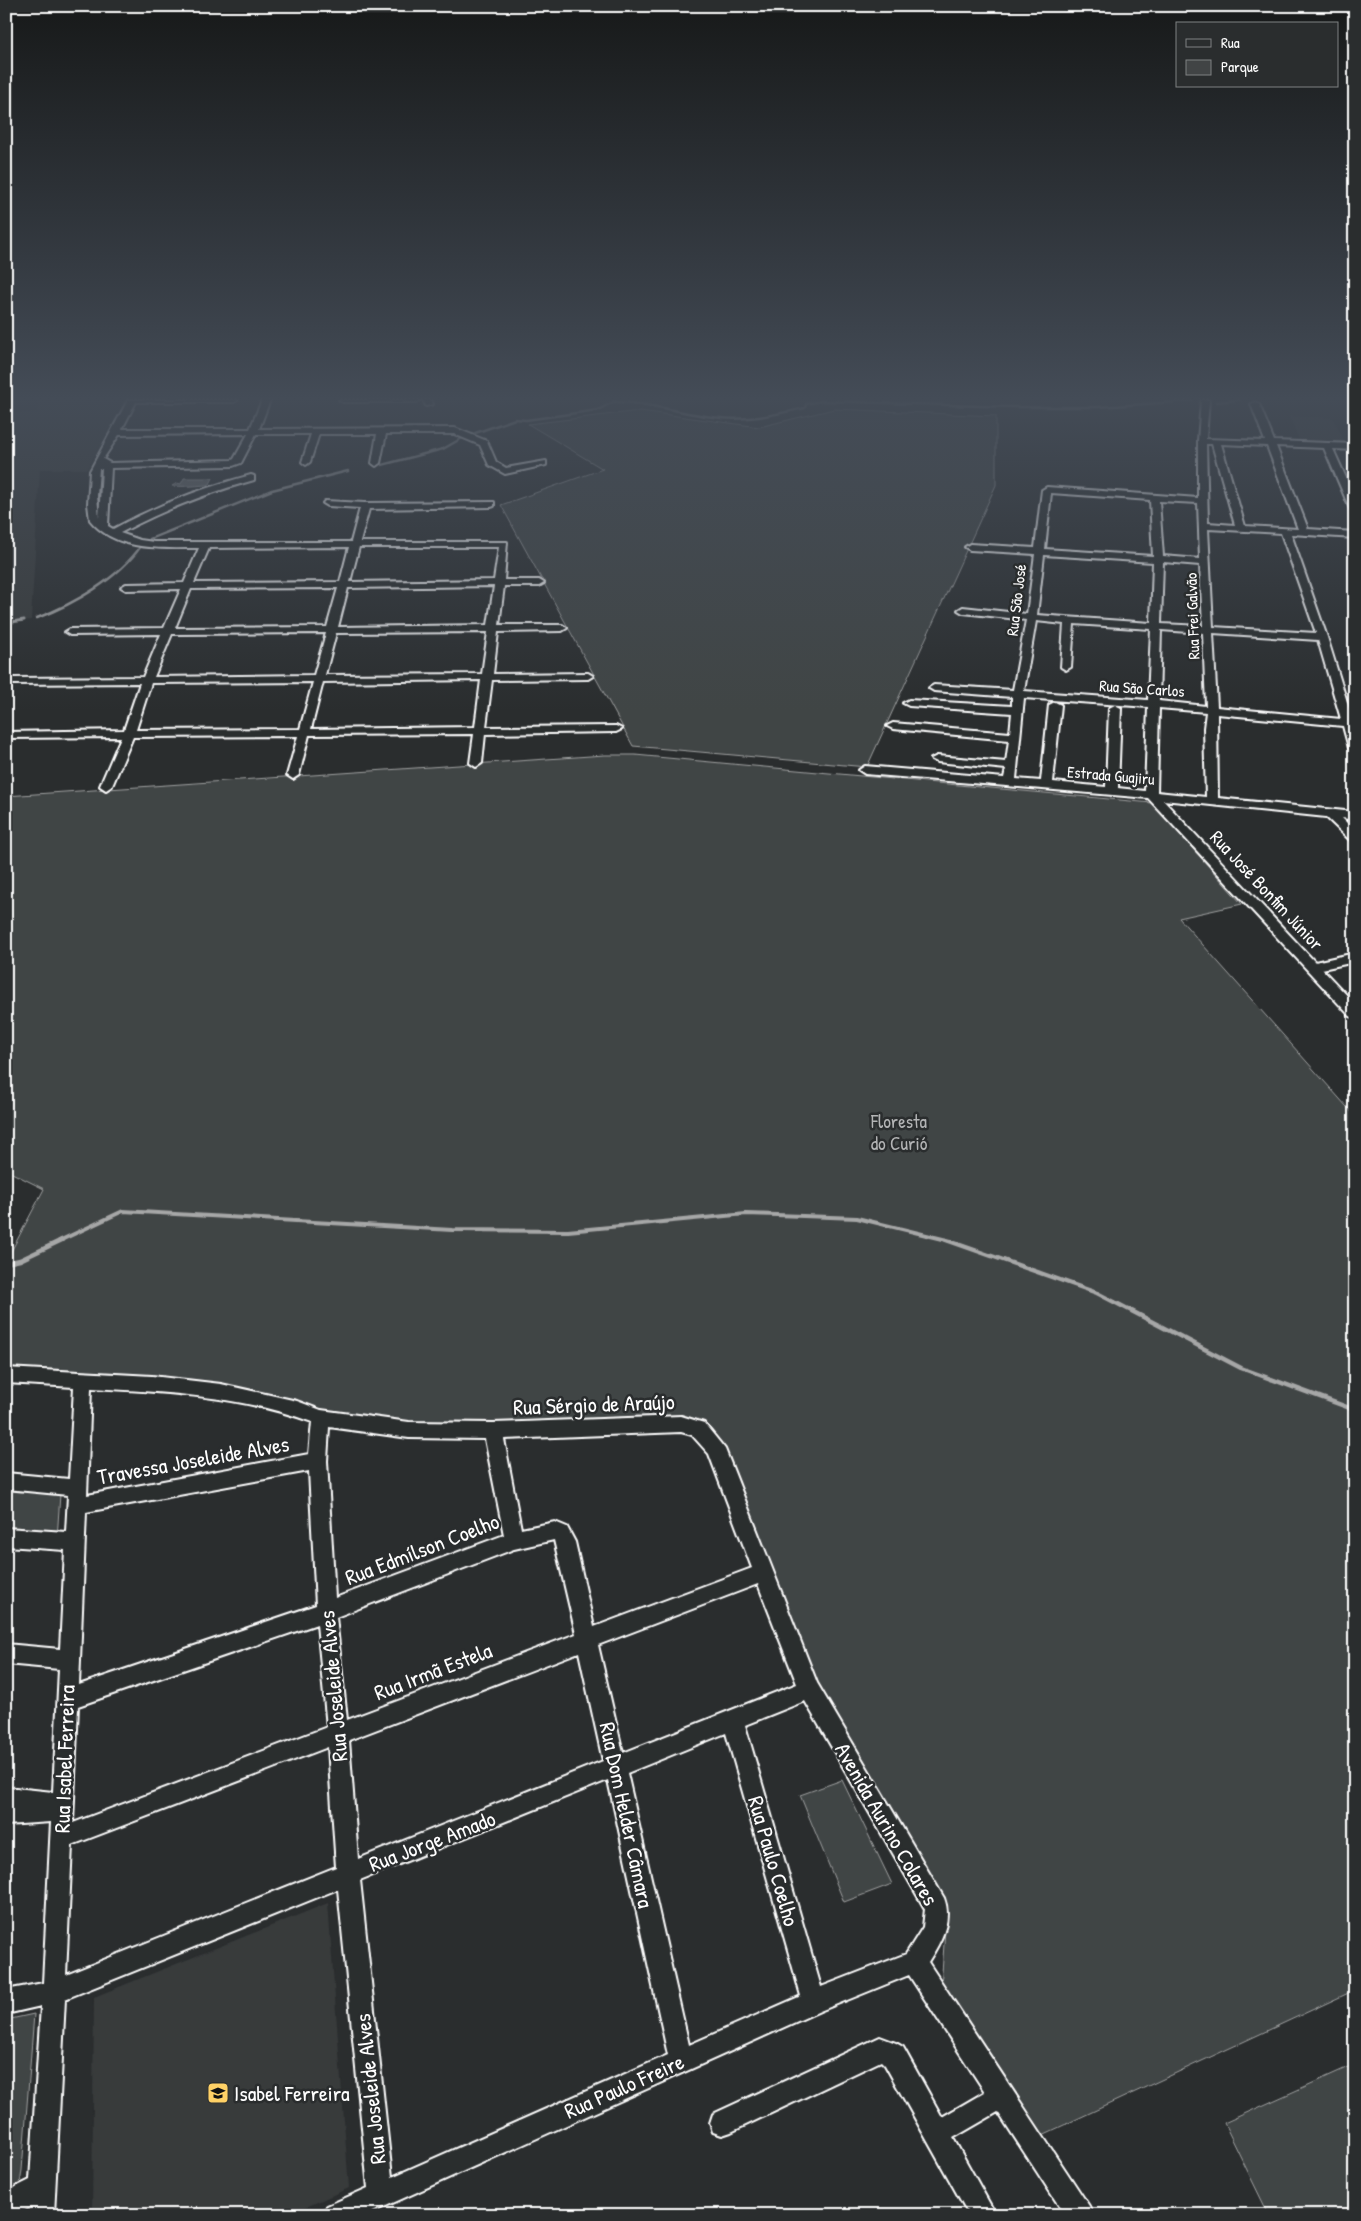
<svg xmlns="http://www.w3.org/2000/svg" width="1361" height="2221" viewBox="0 0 1361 2221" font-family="'Patrick Hand',sans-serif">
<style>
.built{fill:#373a3b}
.green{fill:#414445;stroke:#a0a2a2}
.water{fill:#6a6c6d;stroke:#a6a7a7}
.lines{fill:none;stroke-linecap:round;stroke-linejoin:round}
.stream-far3{stroke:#a6a7a7;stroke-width:2.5}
.stream-far2{stroke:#a6a7a7;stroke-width:3}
.stream-far1{stroke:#a6a7a7;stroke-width:4}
.stream{stroke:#a6a7a7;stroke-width:4.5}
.street-casing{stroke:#fff;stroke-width:4}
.street{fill:#2a2d2e;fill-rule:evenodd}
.labels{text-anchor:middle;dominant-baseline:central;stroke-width:5;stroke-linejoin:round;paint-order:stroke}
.far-street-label{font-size:16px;fill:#fff;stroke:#2a2d2e}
.street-label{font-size:19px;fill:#fff;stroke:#2a2d2e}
.park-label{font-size:19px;fill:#b3b4b5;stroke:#2a2d2e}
.near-street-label{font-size:22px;fill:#fff;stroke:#2a2d2e}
.near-poi-label{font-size:22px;fill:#fff;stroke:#2a2d2e;text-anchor:start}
</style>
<rect width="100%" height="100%" fill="#2a2d2e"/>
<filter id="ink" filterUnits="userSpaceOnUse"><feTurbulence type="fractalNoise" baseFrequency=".02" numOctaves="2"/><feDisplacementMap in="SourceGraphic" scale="10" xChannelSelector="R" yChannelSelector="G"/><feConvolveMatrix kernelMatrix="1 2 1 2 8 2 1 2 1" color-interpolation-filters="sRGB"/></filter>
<g filter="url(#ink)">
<path class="built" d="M38,400H128L87,469H40L31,620L6,623V414L38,412Z
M1289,416L1333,418L1346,444L1300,442Z
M328,1903L349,2188L288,2215H92L94,1997Z"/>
<path class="green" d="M834,409L996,416V485L867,767L633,746L501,505L603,469L528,424L640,411L759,427Z
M605,755H635L1152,803L1242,904L1179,918L1355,1116V1990L1036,2138L941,1988L946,1915L809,1680L697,1420L458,1432L306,1421L228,1394L6,1378V1261L44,1189L6,1170V796Z
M6,1489L60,1494L57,1539L6,1534Z
M842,1780L892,1884L844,1902L800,1795Z
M34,2014L22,2170L17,2207L6,2211V2020Z
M1355,2064V2215H1269L1224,2123Z"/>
<path class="water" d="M184,478H213L210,484C203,486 179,487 172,486L177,483L181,484Z"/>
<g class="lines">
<path class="stream-far3" d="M614,402C650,402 685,415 721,418C750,421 777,414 805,408L806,404L821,401L1013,407H1098L1192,401
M1216,402L1240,400
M382,465L443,449L464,437L515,419L526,420L598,410L615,401
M150,539L272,490L348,471
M37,618C74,604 118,579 141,546"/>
<path class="stream-far2" d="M6,623L24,620"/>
<path class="stream-far1" d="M59,1241L123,1211L452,1230L568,1231L746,1214L857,1218L951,1241"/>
<path class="stream" d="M946,1240L1097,1293L1241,1368L1355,1410
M6,1263L20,1260L62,1240"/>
<g class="street-casing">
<path id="street" d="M128,400H238L234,402H136L122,429H250L262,400H270L259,429L455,428L487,441L496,462L506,468L546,461V465L505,474L489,465L480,445L454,434H386L380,463L376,466L372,463L377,434H319L310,462L306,465L302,462L311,434H256L241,463L233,466L111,468L108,526L113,529C157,505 202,488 251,475L254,476V480C207,493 163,510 120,533L140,540L154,542H351L360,508L328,506L323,503L325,501L365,503L494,502V506L491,507L369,509L360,542H507L504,580H539L544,583L539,586H504L499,625H562L567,628L562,631L498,632L493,674L588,673L593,676L588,679L492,680L486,727L616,726L622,729L616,732L485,734L482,763L476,767L470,763L474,734L309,735L299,775L293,779L287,775L298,736L133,737L112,786L106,790L100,786L121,737L6,738V732L124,730L140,683L13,684L8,681L13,678L143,677L161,634L70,635L65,632L70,629L164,628L181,589L126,590L121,587L126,584L184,583L199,548C163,548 116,552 90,520L88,504L90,471ZM248,434L234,459L232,460L110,463L103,459L119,435ZM99,469H102L99,518L97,496ZM349,547L340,582L194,583L209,548ZM359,547H499L494,580L350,582ZM494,586L488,625L338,627L348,588ZM338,588L327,627L175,628L191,589ZM488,632L482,674L325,675L336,633ZM326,633L314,675L154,677L172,634ZM481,680L475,727L311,729L323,682ZM313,682L300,729L136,730L151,683Z
M339,400H420L416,402H343Z
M423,400H431L433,404L426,406Z
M1201,400H1209L1206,439L1265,441L1251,404L1255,402L1259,404L1274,441L1355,444V450L1333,449L1355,498V512L1350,509L1324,448L1276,446L1308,529L1355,532V538L1291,534L1327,637L1355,728V751L1349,748L1343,726L1217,714L1218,798L1355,812V820L1342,818L1355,831V842L1351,841L1326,817L1163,800L1315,962L1355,953V962L1322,969L1355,1004V1018L1350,1016L1148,798L865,774L859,770L865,766L1004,778L1006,769L937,762L931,759L937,756L1006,762L1009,740L893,729L887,726L893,723L1010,733L1012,713L909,706L903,703L909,700L1012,706V697L934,691L929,688L934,685L1013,690L1026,620L963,613L958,610L963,607L1027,614L1035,554L970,550L965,547L970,544L1035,548L1042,490L1047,487L1198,498V441ZM1206,444H1212L1235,525L1208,523ZM1221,444L1267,446L1298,529L1245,526ZM1051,493L1150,500L1153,556L1045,549ZM1159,501L1198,503L1200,559L1163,556ZM1208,529L1281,533L1316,633L1213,627ZM1044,555L1153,562L1151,623L1037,615ZM1163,562L1200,565L1203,626L1161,624ZM1036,621L1064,624L1061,667L1066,670L1071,667L1074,624L1151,629L1148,700L1024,691ZM1161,630L1203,633L1206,706L1159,701ZM1213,633L1318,640L1341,719L1217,707ZM1024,698L1148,707L1145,791L1118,788L1121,708L1115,705L1109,708L1106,787L1053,782L1061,705L1055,702L1049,705L1041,781L1016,779ZM1159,708L1206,712L1204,728L1206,797L1157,792Z
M6,1368L152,1376L221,1384L297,1401L321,1410L409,1422L493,1423L681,1416L704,1423L725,1449L817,1683L944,1898C953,1921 940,1943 928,1962L1089,2206L1093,2215H1065L998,2112L953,2138L996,2215H969L885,2065L881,2061L731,2132L722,2135L713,2132L710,2123L713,2114L880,2037L896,2043L903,2047L942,2117L985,2092L909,1975L820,2011L366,2215H323L327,2206L368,2188L338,1889L65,1999L54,2215H28L29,2208L13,2215H6V2192L30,2180L41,2006L6,2014V1990L43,1983L51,1822L6,1825V1787L53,1792L59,1669L6,1664V1644L60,1649L65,1550L6,1546V1528L66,1532L68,1495L6,1489V1473L69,1479L74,1387L6,1383ZM91,1388C165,1392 242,1396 312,1422L309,1454L87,1495ZM329,1427L409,1438L485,1439L504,1535L335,1598L327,1461ZM681,1432L692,1435L709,1454L752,1568L594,1627L575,1542L567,1527L555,1522L521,1529L504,1439ZM309,1471L316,1605L79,1685L86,1512ZM554,1540L576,1634L347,1720L336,1617L514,1549ZM758,1584L797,1684L623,1753L598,1645ZM317,1624L327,1727L73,1823L78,1706ZM579,1652L603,1761L358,1859L349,1740ZM805,1701L925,1909L923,1927L906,1954L821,1987L745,1725ZM726,1733L801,1996L689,2045L627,1773ZM328,1747L336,1867L66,1975L72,1845ZM608,1780L668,2055L392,2177L360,1880Z"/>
</g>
<use href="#street" class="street"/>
</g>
</g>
<linearGradient id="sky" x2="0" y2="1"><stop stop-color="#171919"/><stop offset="0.56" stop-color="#444c57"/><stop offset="1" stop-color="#444c57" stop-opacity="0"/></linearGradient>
<rect width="1361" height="711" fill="url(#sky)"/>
<defs>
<g id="school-square" transform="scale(1.125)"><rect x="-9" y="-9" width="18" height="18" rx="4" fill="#ffd166" stroke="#2a2d2e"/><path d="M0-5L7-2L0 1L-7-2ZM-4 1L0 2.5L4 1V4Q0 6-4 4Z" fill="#111"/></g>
</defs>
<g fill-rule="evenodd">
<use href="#school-square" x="218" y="2093"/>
</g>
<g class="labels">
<g class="far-street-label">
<text transform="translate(1016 600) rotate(-83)">Rua São José</text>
<text transform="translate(1192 616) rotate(-92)">Rua Frei Galvão</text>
<text transform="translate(1142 688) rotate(4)">Rua São Carlos</text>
<text transform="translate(1111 775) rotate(5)">Estrada Guajiru</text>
</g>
<g class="street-label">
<text transform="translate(1267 890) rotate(47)">Rua José Bonfim Júnior</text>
</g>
<g class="park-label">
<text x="899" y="1121">Floresta<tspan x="899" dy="22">do Curió</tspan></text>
</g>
<g class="near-street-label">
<text transform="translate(594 1404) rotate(-2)">Rua Sérgio de Araújo</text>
<text transform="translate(193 1460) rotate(-10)">Travessa Joseleide Alves</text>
<text transform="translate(422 1549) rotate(-21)">Rua Edmílson Coelho</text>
<text transform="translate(433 1671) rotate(-21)">Rua Irmã Estela</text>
<text transform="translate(333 1686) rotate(-95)">Rua Joseleide Alves</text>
<text transform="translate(64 1759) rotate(-88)">Rua Isabel Ferreira</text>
<text transform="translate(627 1815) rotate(78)">Rua Dom Helder Câmara</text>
<text transform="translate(887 1824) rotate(60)">Avenida Aurino Colares</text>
<text transform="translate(432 1841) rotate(-21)">Rua Jorge Amado</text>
<text transform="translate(774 1861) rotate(74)">Rua Paulo Coelho</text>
<text transform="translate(624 2086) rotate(-24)">Rua Paulo Freire</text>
<text transform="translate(370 2089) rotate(-96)">Rua Joseleide Alves</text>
</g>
<g class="near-poi-label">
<text x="234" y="2093">Isabel Ferreira</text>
</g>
</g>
<rect width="1361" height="2221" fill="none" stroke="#2a2d2e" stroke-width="25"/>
<rect x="12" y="12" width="1336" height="2196" fill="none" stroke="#fff" stroke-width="2" filter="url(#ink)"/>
<rect x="1176" y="22" width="162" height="65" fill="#2a2d2e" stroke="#7f8182"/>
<rect x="1186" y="39" width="25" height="8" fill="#2a2d2e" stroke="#7f8182"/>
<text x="1221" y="48" font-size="15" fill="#ffffff">Rua</text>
<rect x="1186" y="60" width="25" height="15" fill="#414445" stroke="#7f8182"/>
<text x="1221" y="72" font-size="15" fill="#ffffff">Parque</text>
</svg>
